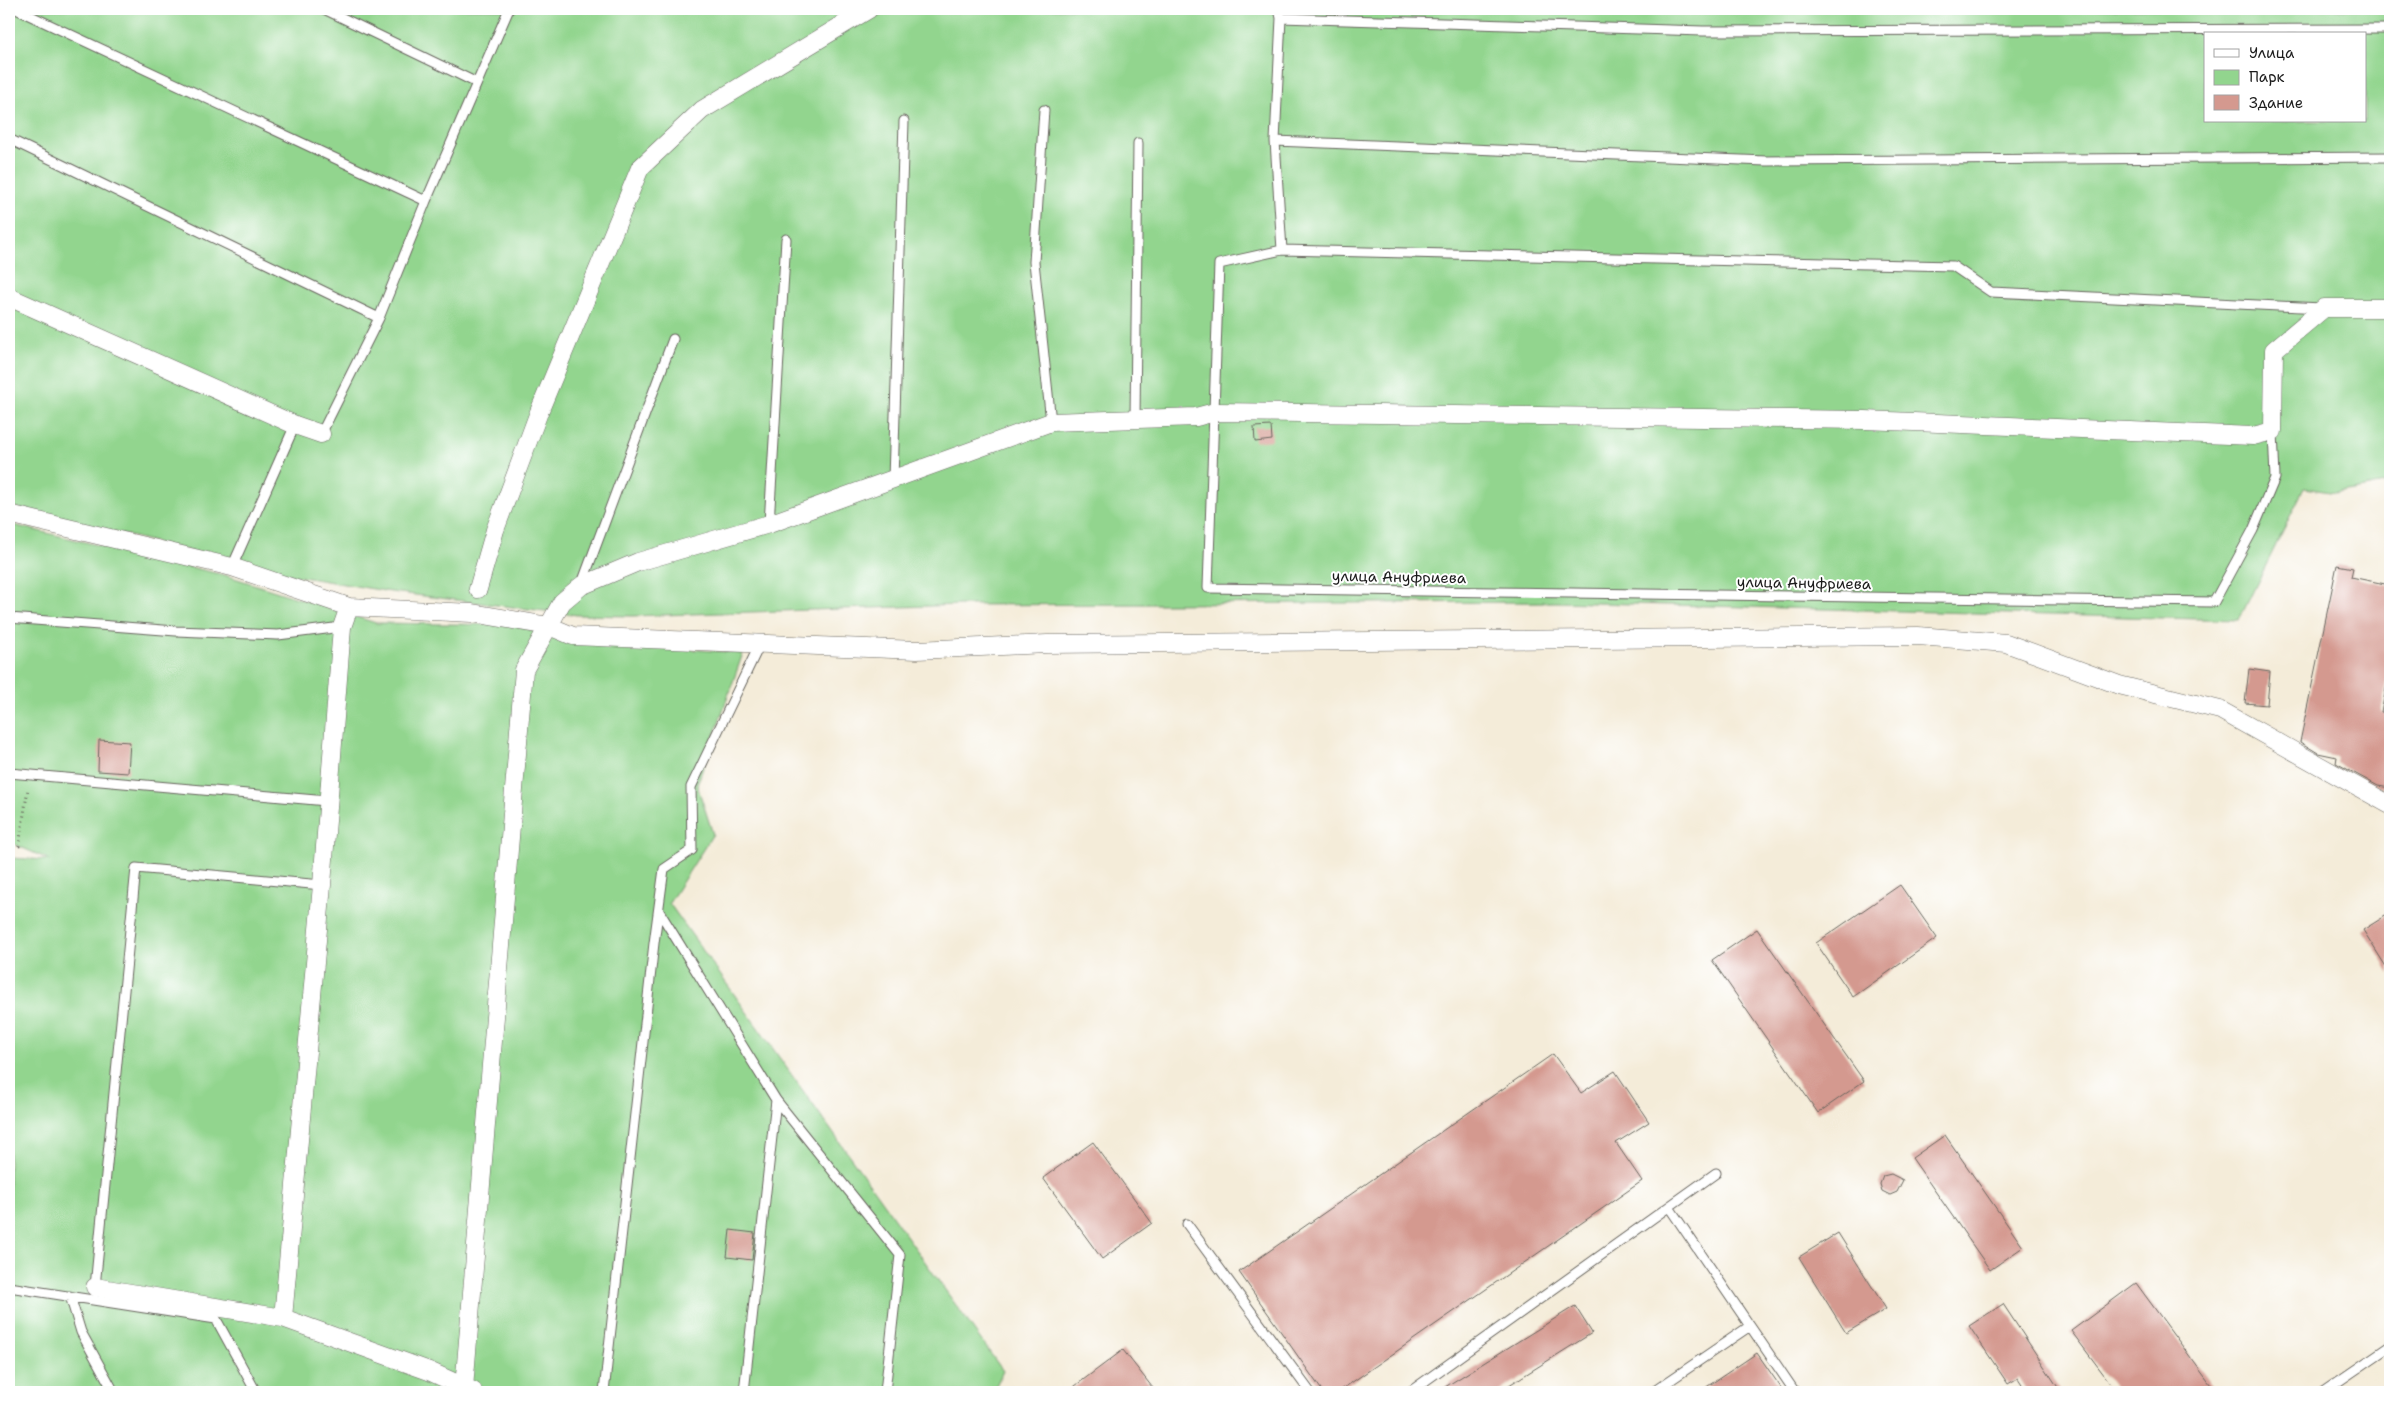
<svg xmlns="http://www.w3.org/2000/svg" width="2399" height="1401" viewBox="0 0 2399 1401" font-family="'Shantell Sans',sans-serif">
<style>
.green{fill:#92d58e;stroke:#577855;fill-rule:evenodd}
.building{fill:#d4998f}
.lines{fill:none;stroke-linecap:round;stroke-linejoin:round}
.service-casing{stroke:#68655e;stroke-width:11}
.minor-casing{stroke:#68655e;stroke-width:19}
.path{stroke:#68655e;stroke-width:3;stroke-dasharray:1 4;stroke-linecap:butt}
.service{stroke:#fff;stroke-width:9}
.minor{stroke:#fff;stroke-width:18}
.labels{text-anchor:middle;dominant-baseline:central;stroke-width:4;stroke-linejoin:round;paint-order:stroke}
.street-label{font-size:15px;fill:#1c1c1c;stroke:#fff}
</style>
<rect width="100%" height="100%" fill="#fff"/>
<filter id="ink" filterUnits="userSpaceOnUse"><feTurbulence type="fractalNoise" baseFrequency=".02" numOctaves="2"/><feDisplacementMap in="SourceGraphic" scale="10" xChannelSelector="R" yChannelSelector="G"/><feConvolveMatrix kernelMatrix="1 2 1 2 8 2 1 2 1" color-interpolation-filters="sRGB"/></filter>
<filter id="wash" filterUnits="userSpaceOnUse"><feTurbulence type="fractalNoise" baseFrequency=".0096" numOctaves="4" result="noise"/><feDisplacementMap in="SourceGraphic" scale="20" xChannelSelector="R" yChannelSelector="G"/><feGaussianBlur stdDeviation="1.12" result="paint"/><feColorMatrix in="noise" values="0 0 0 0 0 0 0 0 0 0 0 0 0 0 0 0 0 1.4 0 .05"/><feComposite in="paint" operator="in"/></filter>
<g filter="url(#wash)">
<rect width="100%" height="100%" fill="#f4ecd9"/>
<path class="green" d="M9,9H2390V483L2337,493L2304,488L2239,620L1556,602L960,605L632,616L577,615L391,592L279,573L9,506ZM2205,34H2365V121H2205Z
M9,524L228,576L376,623L515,625L566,641L743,653L697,785L713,834L669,903L1003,1371L993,1392H9V858L50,860L9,842Z"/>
<g id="blocks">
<path class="building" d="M1271,426L1272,440L1255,442L1254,427Z
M2337,565L2353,568L2351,577L2390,585V670L2381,712L2390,713V788L2378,786L2336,763L2337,757L2318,753L2300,742Z
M2249,669L2270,672L2267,705L2245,703Z
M99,740L130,742L128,773L98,771Z
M1900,885L1937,938L1853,997L1816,943Z
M2390,913V973L2363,930Z
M1757,929L1864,1081L1818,1113L1712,960Z
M1553,1054L1581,1093L1615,1071L1649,1122L1616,1143L1642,1181L1338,1392H1323L1239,1272Z
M1945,1135L2023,1247L1990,1270L1912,1158Z
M1093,1142L1152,1223L1102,1259L1043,1178Z
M1891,1174L1903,1180L1897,1192L1890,1195L1882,1191L1880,1184L1883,1176Z
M730,1230L755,1233L752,1260L727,1257Z
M1838,1233L1886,1309L1846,1333L1799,1257Z
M2136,1283L2216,1392H2117L2071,1331Z
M2003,1304L2036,1354L2061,1392H2027L2018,1378L2008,1384L1969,1326Z
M1575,1306L1592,1333L1498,1392H1437Z
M1123,1350L1156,1392H1067Z
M1757,1353L1784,1392H1699Z"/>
</g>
</g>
<g filter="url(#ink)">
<use href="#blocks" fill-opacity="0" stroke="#68655e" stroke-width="1"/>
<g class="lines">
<g class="service-casing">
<path id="service" d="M16,9L426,201
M324,9L477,83
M1279,9L1281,18L1275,141L1282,250
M1281,18L1703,31L2390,29
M1044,110L1034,262L1051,422
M9,139L379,318
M1275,141L1766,161L2390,157
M1135,419L1138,143
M2273,431L2275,478L2253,530L2214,602L1208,588L1219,264L1282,250L1953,266L1991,292L2322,308
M321,434L379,318L426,201L509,9
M893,480L904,121
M769,524L786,239
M232,567L295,425
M581,586L673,339
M9,618L176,631L278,635L342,627
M9,773L327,801
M659,911L776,1100L900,1255L885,1392
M1669,1207L1750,1326
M1187,1224L1310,1392
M9,1287L216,1319L256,1392
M95,1287L136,868L322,885
M70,1296L81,1332L114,1392
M1411,1391L1716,1173
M604,1392L654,943L664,869L692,850L691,787L760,644
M744,1392L776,1100
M1653,1392L1750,1326L1795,1392
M2323,1392L2390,1346"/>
</g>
<g class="minor-casing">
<path id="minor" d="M9,297L295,425L321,434
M9,514L232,567L349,607L472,613L549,626L573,636L917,650L1047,644L1918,636L2006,643L2119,685L2220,710L2390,805
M478,589L495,530L539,412L640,168L702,110L869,9
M95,1287L283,1318L429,1371L473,1391
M283,1318L322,885L342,627L349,607
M464,1388L524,670L562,602L581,586L638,562L769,524L1051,422L1196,417L1215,412L1865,420L2253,436L2273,431L2274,350L2324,308H2390"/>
</g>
<path class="path" d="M9,848L19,846L28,788"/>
<use href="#service" class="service"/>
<use href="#minor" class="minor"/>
</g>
</g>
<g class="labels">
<g class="street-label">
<text transform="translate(1399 577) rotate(1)">улица Ануфриева</text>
<text transform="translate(1804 583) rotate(1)">улица Ануфриева</text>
</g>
</g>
<rect width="2399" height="1401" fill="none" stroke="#fff" stroke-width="30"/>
<rect x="2204" y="32" width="162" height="90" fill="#ffffff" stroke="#a4a4a4"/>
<rect x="2214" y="49" width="25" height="8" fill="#ffffff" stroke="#a4a4a4"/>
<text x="2249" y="58" font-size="15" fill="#1c1c1c">Улица</text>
<rect x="2214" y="70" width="25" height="15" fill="#92d58e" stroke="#a4a4a4"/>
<text x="2249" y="82" font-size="15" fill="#1c1c1c">Парк</text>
<rect x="2214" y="95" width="25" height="15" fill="#d4998f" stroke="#a4a4a4"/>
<text x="2249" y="108" font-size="15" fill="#1c1c1c">Здание</text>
</svg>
